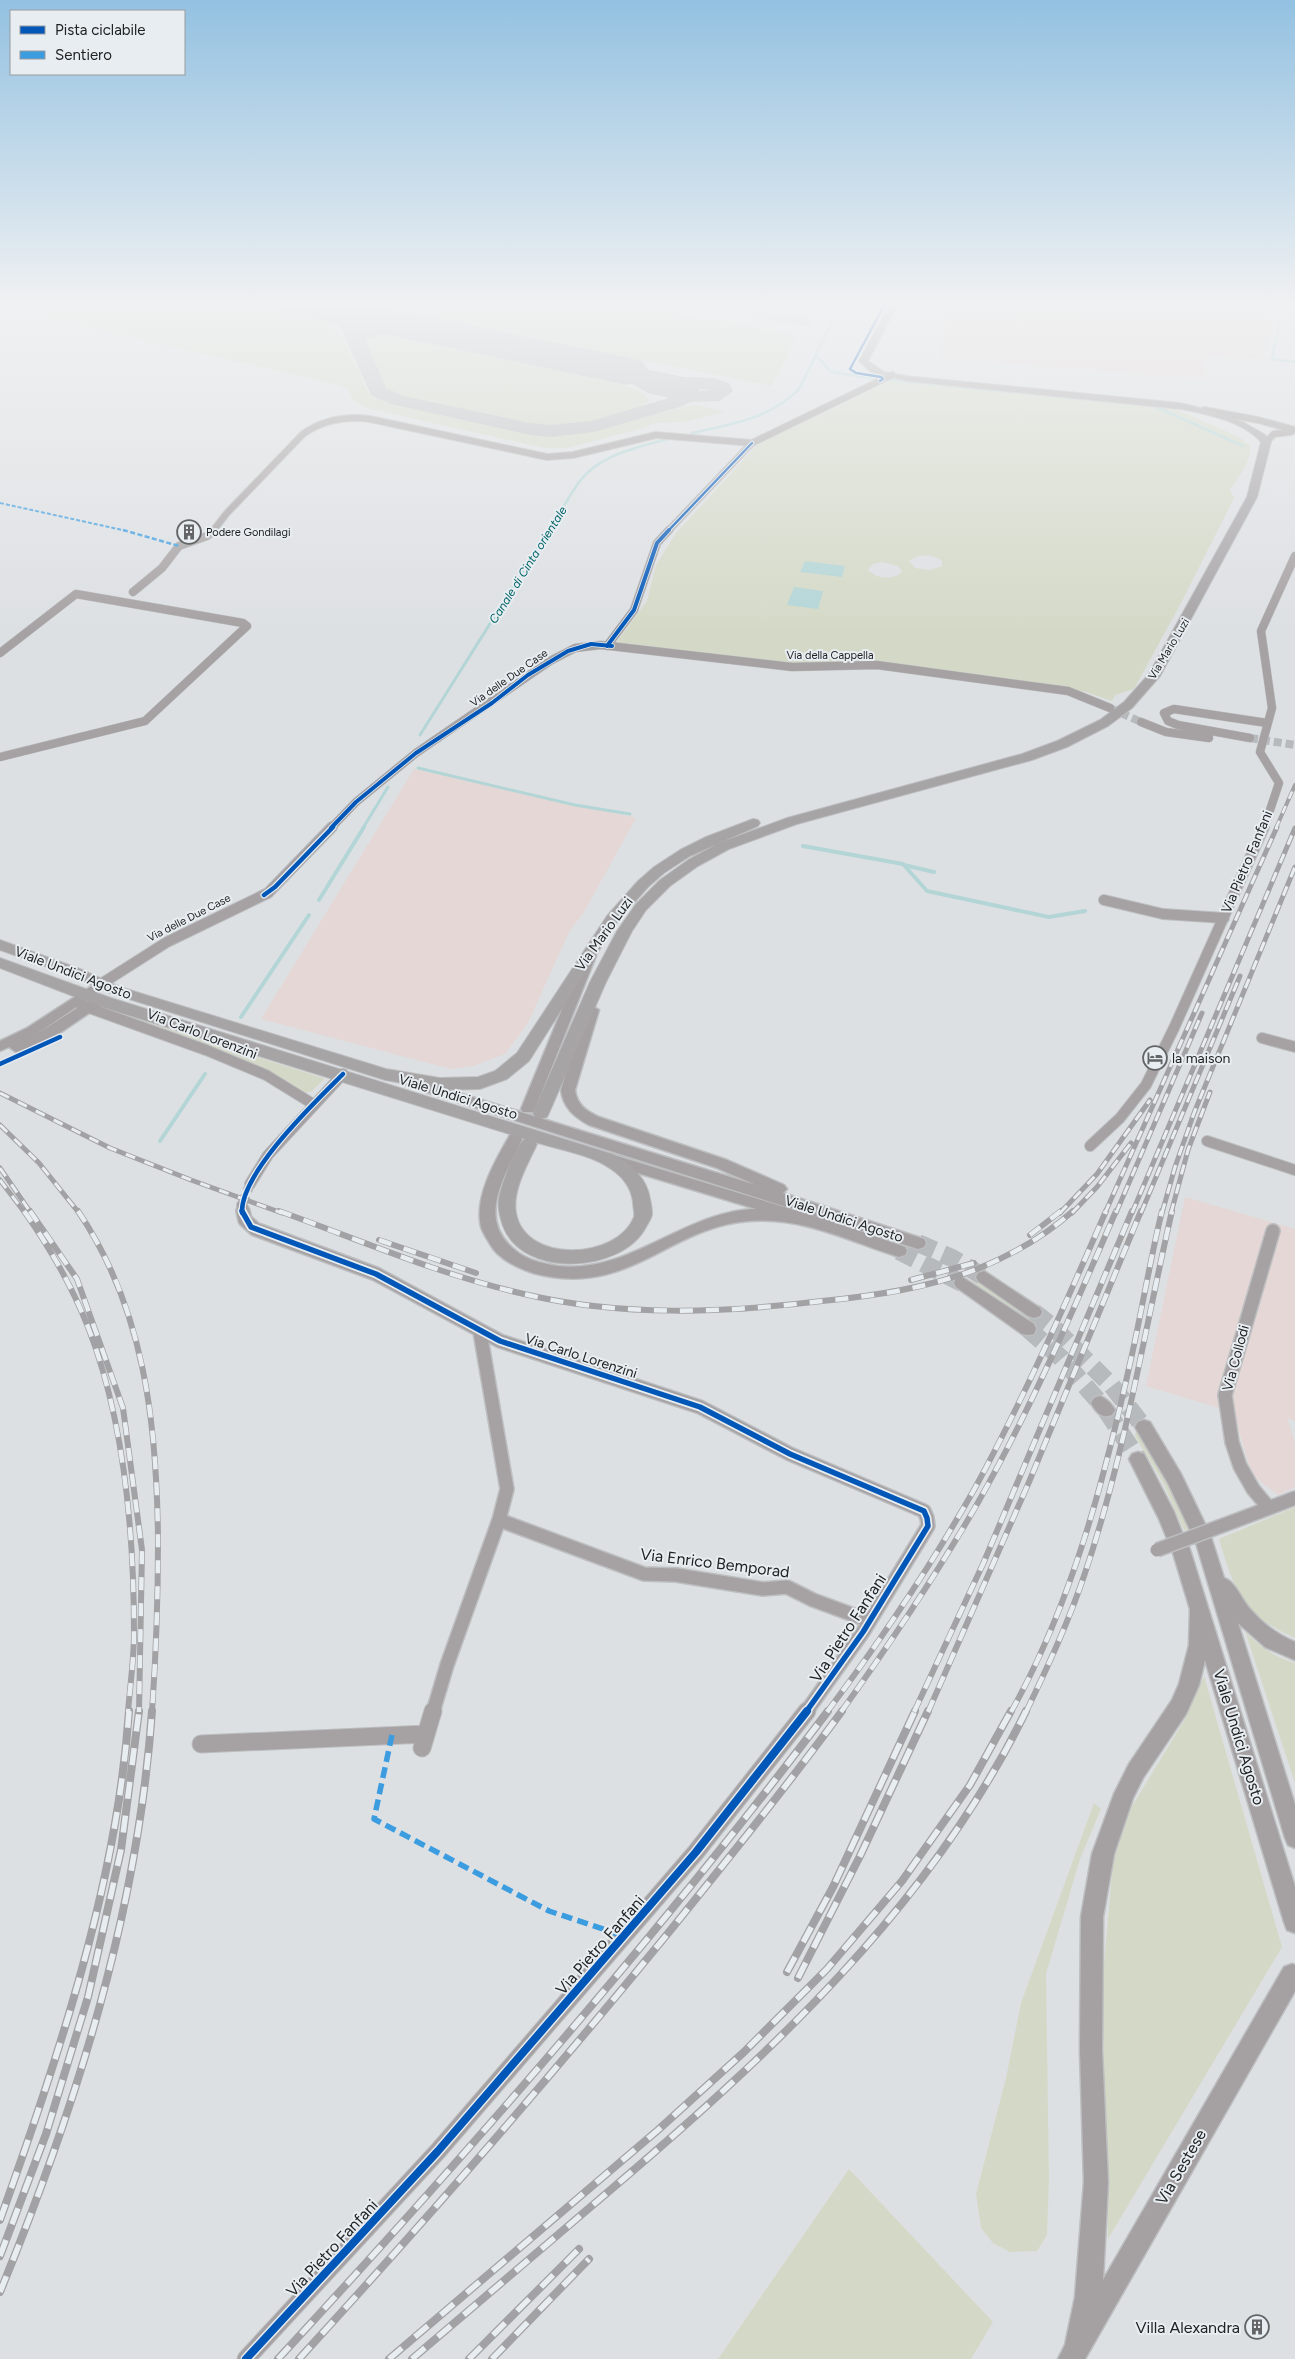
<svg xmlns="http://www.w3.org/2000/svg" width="1295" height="2359" viewBox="0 0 1295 2359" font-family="Figtree,sans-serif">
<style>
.industrial{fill:#e4d7d5}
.green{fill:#d4d9c7;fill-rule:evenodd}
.water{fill:#b3d5d6}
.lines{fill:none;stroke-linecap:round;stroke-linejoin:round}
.stream-far2{stroke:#b3d5d6;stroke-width:2.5}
.stream-far1{stroke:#b3d5d6;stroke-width:3}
.stream{stroke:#b3d5d6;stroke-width:4}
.taxiway{fill:#c0c0c3;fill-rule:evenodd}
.runway{fill:#c0c0c3;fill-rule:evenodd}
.street-tunnel-far1{stroke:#b7babd;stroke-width:8;stroke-dasharray:8 4;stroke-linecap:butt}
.street-tunnel{stroke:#b7babd;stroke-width:10;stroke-dasharray:10 5;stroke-linecap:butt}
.secondary-tunnel-far1{stroke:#b7babd;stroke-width:13;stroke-dasharray:13 7;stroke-linecap:butt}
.secondary-tunnel{stroke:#b7babd;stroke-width:18;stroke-dasharray:18 9;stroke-linecap:butt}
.street-far4-casing{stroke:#bcbec0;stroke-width:8}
.street-far3-casing{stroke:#bcbec0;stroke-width:9}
.street-far2-casing{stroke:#bcbec0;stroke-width:12}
.street-far1-casing{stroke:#bcbec0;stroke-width:16}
.street-casing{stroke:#bcbec0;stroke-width:19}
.secondary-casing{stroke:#bcbec0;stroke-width:3}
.primary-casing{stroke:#bcbec0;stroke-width:2}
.street-far4{stroke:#a6a1a2;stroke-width:6}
.street-far3{stroke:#a6a1a2;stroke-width:8}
.street-far2{stroke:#a6a1a2;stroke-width:10}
.street-far1{stroke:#a6a1a2;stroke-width:13}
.street{stroke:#a6a1a2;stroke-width:17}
.secondary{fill:#a5a0a2;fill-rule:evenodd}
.primary{fill:#a7a4a6;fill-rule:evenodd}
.rail-far3-casing{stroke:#a2a1a3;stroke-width:4}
.rail-far2-casing{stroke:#a2a1a3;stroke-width:5}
.rail-far1-casing{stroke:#a2a1a3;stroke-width:6}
.rail-casing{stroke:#a2a1a3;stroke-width:8}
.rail-far3{stroke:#e8edf2;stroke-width:2.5;stroke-dasharray:8;stroke-linecap:butt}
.rail-far2{stroke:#e8edf2;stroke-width:3;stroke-dasharray:10;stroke-linecap:butt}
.rail-far1{stroke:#e8edf2;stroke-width:4.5;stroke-dasharray:13;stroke-linecap:butt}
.rail{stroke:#e8edf2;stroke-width:5.5;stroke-dasharray:17;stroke-linecap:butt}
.street-bridge-casing{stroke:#bcbec0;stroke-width:16;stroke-linecap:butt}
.street-bridge{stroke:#a6a1a2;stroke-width:13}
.quiet-far2{stroke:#3c9ce0;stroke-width:2;stroke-dasharray:4 2;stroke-linecap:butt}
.quiet-far1{stroke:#3c9ce0;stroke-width:2.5;stroke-dasharray:5 2.5;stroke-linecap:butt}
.quiet{stroke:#3c9ce0;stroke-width:5.5;stroke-dasharray:11 5.5;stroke-linecap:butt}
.cycleway-far4-casing{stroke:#e8edf2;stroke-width:4.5}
.cycleway-far3-casing{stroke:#e8edf2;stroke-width:5.5}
.cycleway-far2-casing{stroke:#e8edf2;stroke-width:7}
.cycleway-far1-casing{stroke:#e8edf2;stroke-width:9}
.cycleway-casing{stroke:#e8edf2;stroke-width:11}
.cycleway-far4{stroke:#0057b8;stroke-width:2.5}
.cycleway-far3{stroke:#0057b8;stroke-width:4}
.cycleway-far2{stroke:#0057b8;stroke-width:4.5}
.cycleway-far1{stroke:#0057b8;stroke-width:5.5}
.cycleway{stroke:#0057b8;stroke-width:8}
.labels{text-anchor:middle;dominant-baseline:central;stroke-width:4;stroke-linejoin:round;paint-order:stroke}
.far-poi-label{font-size:11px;fill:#202223;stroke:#e8edf2;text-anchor:start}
.far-street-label{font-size:11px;fill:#202223;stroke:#e8edf2}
.far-water-label{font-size:12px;font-style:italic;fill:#006566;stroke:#e8edf2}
.street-label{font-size:14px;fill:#202223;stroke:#e8edf2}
.poi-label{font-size:14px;fill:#202223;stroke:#e8edf2;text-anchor:start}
.near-street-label{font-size:16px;fill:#202223;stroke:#e8edf2}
.near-poi-label{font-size:16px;fill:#202223;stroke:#e8edf2;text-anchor:end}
</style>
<rect width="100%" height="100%" fill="#dde0e3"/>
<path class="industrial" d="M745,302H826L820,315Z
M946,302H1252L1268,311L1273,328L1262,358L1204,357L1206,379L942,358Z
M414,769L636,818L584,912L569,932L528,1023L505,1054L473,1066L451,1069L261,1019Z
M1185,1197L1295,1229V1421L1287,1418L1295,1442V1487L1278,1495L1252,1475L1233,1412L1146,1386Z"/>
<path class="green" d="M8,302H231L326,322L340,332L368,392L383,401L520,432L555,435L589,432L687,406L696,405L726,412L683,422L654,423L643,428L567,448H545L367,408L352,400L347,388L340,385L2,308V305Z
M353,302H584L598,305L602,302H618L665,310L688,318L713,319L789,334L796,339L771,386Z
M982,302H1076V316L981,310Z
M384,334L618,384L641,391L650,400C624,422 559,430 525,425L398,395L387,391L366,344L371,338Z
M893,380L1171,407L1239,437L1250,446C1252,461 1238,478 1230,490L1234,498L1181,603L1134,689L1115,695L1112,701L1086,692L858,662L824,665H790L618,645L616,643L647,601L656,565L676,533L757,445ZM918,556C926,555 935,555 942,561V566L930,570L915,568L909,561ZM882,562L898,566L902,571L901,573C891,580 877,579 868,570L873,564Z
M95,1005L323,1078L324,1079L312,1091L305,1093L269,1071L231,1058L227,1052L141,1023Z
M979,1280L1036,1319L1032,1324L971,1281Z
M1137,1429L1169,1482L1190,1529L1184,1530L1163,1483L1135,1436Z
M1295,1507V1638C1243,1616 1234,1590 1219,1539Z
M1245,1631C1260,1647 1274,1657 1295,1663V1783Z
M1204,1676L1282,1947L1108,2239L1102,1988L1113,1862L1132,1806L1185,1719Z
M1094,1803L1101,1809L1080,1859L1046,1974L1049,2181L1047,2235L1037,2251L1010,2252L993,2243L981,2228L976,2194L1006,2078L1021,2003Z
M849,2169L993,2322L971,2359H718Z"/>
<path class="water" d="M715,302H728L813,318L809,327L710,309Z
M805,561L845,566L842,577L800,572Z
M794,587L823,591L818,609L787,605Z"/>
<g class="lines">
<path class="stream-far2" d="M1259,302C1288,319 1277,331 1272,359L1295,362
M816,355L831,372L878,379
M890,380L1123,403
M1154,406L1243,446
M692,433C731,424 770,419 799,389L842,302
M548,531C559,515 568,498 579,482C600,454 639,447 671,438"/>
<path class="stream-far1" d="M420,735L549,530
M418,768L575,805L630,814
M363,828L388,787"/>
<path class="stream" d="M803,846L903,864L927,891L1049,917L1085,911
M904,865L934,872
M319,900L364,827
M241,1017L309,915
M160,1141L205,1074"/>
<path class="taxiway" d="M307,302C329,300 350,311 360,330L379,324L420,323L423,327L420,331L382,334L366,340L386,388L404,396L530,423L551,425L591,421L669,398L648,393L620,377L593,369L590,365L593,361L599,360L684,377L714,378L730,384L733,391L720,401L691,402L680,407L594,432L551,437L530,435L391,404L371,395L339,324C330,315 311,316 304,306ZM699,389L711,390H712L699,391Z"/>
<path class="runway" d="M272,302H356L626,357L642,361L649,371L642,381L626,385L293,315L278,311Z"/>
<path class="street-tunnel-far1" d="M1110,708L1141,722
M1250,738L1295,745"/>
<path class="street-tunnel" d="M242,1205L250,1184"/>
<path class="secondary-tunnel-far1" d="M515,1139L528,1109"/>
<path class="secondary-tunnel" d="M918,1243L952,1258L984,1277
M899,1251L962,1283
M1034,1312L1053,1327L1110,1384
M1028,1329L1061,1358L1100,1403
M1112,1386L1144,1427
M1106,1410L1138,1459"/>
<g class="street-far4-casing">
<path id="street-far4" d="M1204,410L1258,420L1295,430
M1266,442L1274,434L1291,432
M213,531L227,513L303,434C323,420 346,416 370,419L547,457L573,455L656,435L752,443
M668,531L752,443L892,375"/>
</g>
<g class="street-far3-casing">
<path id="street-far3" d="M133,592L162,568L179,546L207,536L215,530
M607,646L634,610L657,543L669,530
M0,653L76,594L243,623L247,626L145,721L0,757
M1141,722L1166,732L1209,738
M1250,738L1178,725L1168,721L1164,713L1174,709L1267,723
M331,828L356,802L416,753L550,661L575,648L601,645L792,667L877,665L1068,691L1110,708
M1264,828L1279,783L1260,752L1272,708L1261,631L1295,556"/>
</g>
<g class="street-far2-casing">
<path id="street-far2" d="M1104,900L1163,914L1224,918
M101,984L167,942L268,893L332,827
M81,1005L206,1050L266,1075L313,1104
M1262,1038L1295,1047
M1207,1141L1295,1170
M1090,1146L1120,1118L1146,1085L1174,1028L1264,827
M250,1184L268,1155L343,1074
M242,1205L244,1213"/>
</g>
<g class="street-far1-casing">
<path id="street-far1" d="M243,1211L245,1220L255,1229L376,1274L500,1341L700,1407L790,1454L924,1511L927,1518L928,1526L863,1632L806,1712
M1269,1508L1253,1489L1240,1466L1232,1442L1225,1395L1273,1231
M1248,1516L1295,1498
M499,1520L644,1574L676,1575L763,1589L787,1587L813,1600L870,1621
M433,1712L447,1665L499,1520L507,1489L480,1332"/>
</g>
<g class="street-casing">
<path id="street" d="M201,1744L426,1734
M422,1748L433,1711
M246,2359L438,2151L696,1852L807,1711"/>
</g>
<g class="secondary-casing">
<path id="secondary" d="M590,952L596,956L535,1109L533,1112H523L521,1109L584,956Z
M101,980L108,984L106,987L35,1035L90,1000L105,998L112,1002L110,1005L98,1007L51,1039L16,1052L9,1047L0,1051V1041L27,1028Z
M592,1006L599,1010L575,1090C577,1105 586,1111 599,1117L727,1160L784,1185L787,1189L783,1193L924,1239L926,1243L924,1247L918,1249L912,1247L407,1086L405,1083L412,1078L417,1080L756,1185L717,1168L589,1125C574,1117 563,1107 561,1090L585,1010Z
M515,1134L520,1135L522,1139C505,1176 475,1219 516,1251C527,1260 544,1264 558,1266C631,1274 684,1211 756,1209L605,1163L603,1159L605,1155L610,1154L840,1224L905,1247L907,1251L905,1255L899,1257C848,1241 804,1217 749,1221C667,1227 629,1299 533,1273C518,1268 498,1259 490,1244C487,1239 483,1233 481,1227C474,1197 495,1161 510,1135Z
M984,1271L1040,1308L1042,1312L1040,1316L1034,1318L1028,1316L978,1281L976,1277L978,1273Z
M962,1277L1034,1324L1036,1329L1034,1334L1028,1335L1022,1334L956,1287L954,1283L956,1279Z
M1100,1396C1107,1399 1111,1403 1115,1410L1112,1415C1101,1419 1096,1412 1091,1403L1094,1398Z
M1144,1420L1150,1422L1181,1474L1206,1526L1203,1532L1197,1534L1191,1532L1168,1483L1135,1427L1138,1422Z
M1138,1452L1144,1454L1174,1512L1183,1535L1180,1541L1174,1543L1168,1541L1159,1519L1129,1459L1132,1454Z
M1205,1535L1211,1537L1224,1578C1236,1582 1242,1601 1251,1610C1263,1624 1278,1635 1295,1642V1660L1265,1647L1238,1623L1295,1805V1848L1288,1845L1285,1838L1196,1543L1199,1537Z
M1182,1545L1189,1547L1191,1553L1295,1887V1933L1287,1930L1284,1922L1205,1660L1199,1685L1186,1714L1143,1778L1133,1798L1114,1854L1103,1917L1102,2050L1108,2182L1103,2280L1284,1967L1292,1964L1295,1965V1991L1085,2359H1058L1065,2345L1075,2297L1084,2182L1080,2050L1081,1917L1092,1854L1114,1794L1129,1764L1172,1700L1179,1684L1189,1645L1190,1609L1173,1553L1175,1547Z"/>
</g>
<g class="primary-casing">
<path id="primary" d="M891,302H899L868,361L884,372L906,376L1180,403L1217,412L1243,422L1264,434L1271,442L1257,497L1160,676L1132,708L1108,726L1067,747L1032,760L797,824L729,849L698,866L670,886L646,910L632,931L606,982L549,1113L547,1117L541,1119L535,1117L533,1113L590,982L617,931L636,904L660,880L688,860L719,843L787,818L1022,754L1057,741L1100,720L1124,702L1149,674L1247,497L1261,442C1243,421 1206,414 1180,409L906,381L871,372L859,361Z
M753,819L758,820L760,823L758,826L690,856L664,873L648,887L617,922L529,1061L507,1079L480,1089L440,1090L385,1080L110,993L70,975L0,950V940L80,969L120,987L386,1069L440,1078L478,1077L495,1071L517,1053L607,916L638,881L654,867L680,850L706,837Z
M0,958L111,998L612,1154C630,1163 647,1178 650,1199C651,1203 652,1209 652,1214C652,1218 648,1223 646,1227C622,1273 523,1279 503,1226C499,1214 497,1206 500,1193C503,1182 516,1143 525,1139L99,1006L0,968ZM535,1142C559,1150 590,1154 611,1169C623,1177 631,1187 633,1202C633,1207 635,1213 634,1217C617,1260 525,1264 516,1213C512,1190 528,1164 537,1144Z"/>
</g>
<use href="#street-far4" class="street-far4"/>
<use href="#street-far3" class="street-far3"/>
<use href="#street-far2" class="street-far2"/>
<use href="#street-far1" class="street-far1"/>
<use href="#street" class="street"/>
<use href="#secondary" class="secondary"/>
<use href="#primary" class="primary"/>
<g class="rail-far3-casing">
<path id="rail-far3" d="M1276,828L1295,785"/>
</g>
<g class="rail-far2-casing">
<path id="rail-far2" d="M0,1093L110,1148L191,1180L282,1213
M0,1125L39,1163L79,1213
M0,1168L31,1213
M0,1180L25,1213
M1060,1213L1097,1174L1150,1100
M1072,1213L1097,1187L1131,1143
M1105,1213L1277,827
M1116,1213L1202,1013
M1132,1213L1295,828
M1141,1213L1240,976
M1162,1213L1175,1167L1194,1113L1295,867
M1171,1213L1188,1150L1210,1092"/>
</g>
<g class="rail-far1-casing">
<path id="rail-far1" d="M24,1211C50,1248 72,1286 88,1327C124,1419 134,1534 134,1633C134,1659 130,1686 128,1712
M30,1211L77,1279L123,1408L142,1550L139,1712
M78,1211C145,1310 157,1425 158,1541C158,1598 156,1655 152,1712
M279,1211C360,1240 440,1275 524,1294C621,1317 723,1313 822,1301C874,1296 928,1288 977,1269C1012,1255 1045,1236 1073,1211
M1030,1235L1061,1211
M379,1240L476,1273
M911,1280L974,1263
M827,1712C881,1640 931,1566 975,1488C1024,1398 1065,1305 1106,1211
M841,1712C889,1645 935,1577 976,1506C1030,1411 1073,1311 1116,1211
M914,1712L983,1564L1132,1211
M928,1712L1029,1482L1141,1211
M1011,1712C1072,1603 1104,1481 1131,1359C1142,1310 1150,1260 1162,1211
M1026,1712C1048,1666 1069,1621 1085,1573C1125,1455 1144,1332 1172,1211"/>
</g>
<g class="rail-casing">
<path id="rail" d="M787,1972L833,1887L915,1711
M798,1978L860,1856L928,1711
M0,2220C58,2057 117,1885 129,1711
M0,2256L46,2134L88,1997L121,1850L139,1711
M0,2292C76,2107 138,1912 152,1711
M278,2359C470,2151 657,1937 828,1711
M299,2359C426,2220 550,2078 669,1932C728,1859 787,1786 842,1711
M389,2359L658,2130L744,2052L827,1969L902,1881L970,1785L1011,1711
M412,2359C475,2305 538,2252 601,2198C766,2058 930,1908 1026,1711
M469,2359L579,2249
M492,2359L589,2259"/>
</g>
<use href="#rail-far3" class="rail-far3"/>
<use href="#rail-far2" class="rail-far2"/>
<use href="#rail-far1" class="rail-far1"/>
<use href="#rail" class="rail"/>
<g class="street-bridge-casing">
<path id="street-bridge" d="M1157,1550L1248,1516"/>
</g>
<use href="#street-bridge" class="street-bridge"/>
<path class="quiet-far2" d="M0,503L127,531"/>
<path class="quiet-far1" d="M123,530L179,546"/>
<path class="quiet" d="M392,1735L374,1819L549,1911L624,1936"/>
<g class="cycleway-far4-casing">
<path id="cycleway-far4" d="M880,381L883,379L881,377L856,373L850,369L886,302
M668,531L752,443"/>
</g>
<g class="cycleway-far3-casing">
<path id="cycleway-far3" d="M607,646L634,610L657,543L669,530
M331,828L356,802L416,753L492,703L528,675L568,651L591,644L612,646"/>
</g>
<g class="cycleway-far2-casing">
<path id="cycleway-far2" d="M264,895L275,887L333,827
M0,1064L60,1037
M242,1213C240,1173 316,1101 343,1074"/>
</g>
<g class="cycleway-far1-casing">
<path id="cycleway-far1" d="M242,1211L251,1227L376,1274L500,1341L700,1407L790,1454L924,1511L927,1518L928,1526L863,1632L806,1712"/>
</g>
<g class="cycleway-casing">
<path id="cycleway" d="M246,2359L438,2151L696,1852L807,1711"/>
</g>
<use href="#cycleway-far4" class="cycleway-far4"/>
<use href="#cycleway-far3" class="cycleway-far3"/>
<use href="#cycleway-far2" class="cycleway-far2"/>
<use href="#cycleway-far1" class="cycleway-far1"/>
<use href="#cycleway" class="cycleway"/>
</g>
<linearGradient id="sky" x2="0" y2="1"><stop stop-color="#93c1e1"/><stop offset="0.48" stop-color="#f0f1f2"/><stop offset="1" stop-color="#f0f1f2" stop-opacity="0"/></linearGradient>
<rect width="1295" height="632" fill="url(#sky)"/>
<defs>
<g id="building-ring" transform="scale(1.25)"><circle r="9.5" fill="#e8edf2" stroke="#626466" stroke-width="1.5"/><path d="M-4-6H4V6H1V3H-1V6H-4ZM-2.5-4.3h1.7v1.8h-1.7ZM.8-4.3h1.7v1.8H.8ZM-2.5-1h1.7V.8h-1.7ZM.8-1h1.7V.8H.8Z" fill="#626466"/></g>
<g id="hotel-ring" transform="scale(1.25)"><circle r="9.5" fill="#e8edf2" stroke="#626466" stroke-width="1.5"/><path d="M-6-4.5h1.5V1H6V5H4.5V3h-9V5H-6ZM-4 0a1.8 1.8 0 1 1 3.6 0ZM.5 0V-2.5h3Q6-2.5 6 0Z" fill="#626466"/></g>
</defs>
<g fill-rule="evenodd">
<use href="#building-ring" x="189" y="532"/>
<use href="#hotel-ring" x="1155" y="1058"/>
<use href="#building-ring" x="1257" y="2327"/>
</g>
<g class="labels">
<g class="far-poi-label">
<text x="206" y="532">Podere Gondilagi</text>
</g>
<g class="far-street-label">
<text transform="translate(1169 649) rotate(-59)">Via Mario Luzi</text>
<text x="830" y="655">Via della Cappella</text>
<text transform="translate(509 678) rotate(-35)">Via delle Due Case</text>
<text transform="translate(189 918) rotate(-27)">Via delle Due Case</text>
</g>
<g class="far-water-label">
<text transform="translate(528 565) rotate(-58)">Canale di Cinta orientale</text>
</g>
<g class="street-label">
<text transform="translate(1247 862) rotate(-67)">Via Pietro Fanfani</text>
<text transform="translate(604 934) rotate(-54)">Via Mario Luzi</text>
<text transform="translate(73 973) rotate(21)">Viale Undici Agosto</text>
<text transform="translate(202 1034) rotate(21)">Via Carlo Lorenzini</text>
<text transform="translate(458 1097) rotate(17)">Viale Undici Agosto</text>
<text transform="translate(844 1219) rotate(18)">Viale Undici Agosto</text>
<text transform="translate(581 1356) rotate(18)">Via Carlo Lorenzini</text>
<text transform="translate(1236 1358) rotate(-75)">Via Collodi</text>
</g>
<g class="poi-label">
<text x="1172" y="1058">la maison</text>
</g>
<g class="near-street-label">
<text transform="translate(715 1563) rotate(7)">Via Enrico Bemporad</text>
<text transform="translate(848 1628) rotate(-57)">Via Pietro Fanfani</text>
<text transform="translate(1239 1737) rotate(73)">Viale Undici Agosto</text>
<text transform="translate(600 1945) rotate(-49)">Via Pietro Fanfani</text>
<text transform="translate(1181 2167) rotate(-60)">Via Sestese</text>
<text transform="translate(332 2248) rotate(-47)">Via Pietro Fanfani</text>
</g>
<g class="near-poi-label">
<text x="1240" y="2327">Villa Alexandra</text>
</g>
</g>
<rect x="10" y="10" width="175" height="65" fill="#e8edf2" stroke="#989c9f"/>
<rect x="20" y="26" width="25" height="8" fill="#0057b8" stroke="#989c9f"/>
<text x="55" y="35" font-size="15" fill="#202223">Pista ciclabile</text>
<rect x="20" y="51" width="25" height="8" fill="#3c9ce0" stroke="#989c9f"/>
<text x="55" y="60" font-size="15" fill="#202223">Sentiero</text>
</svg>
